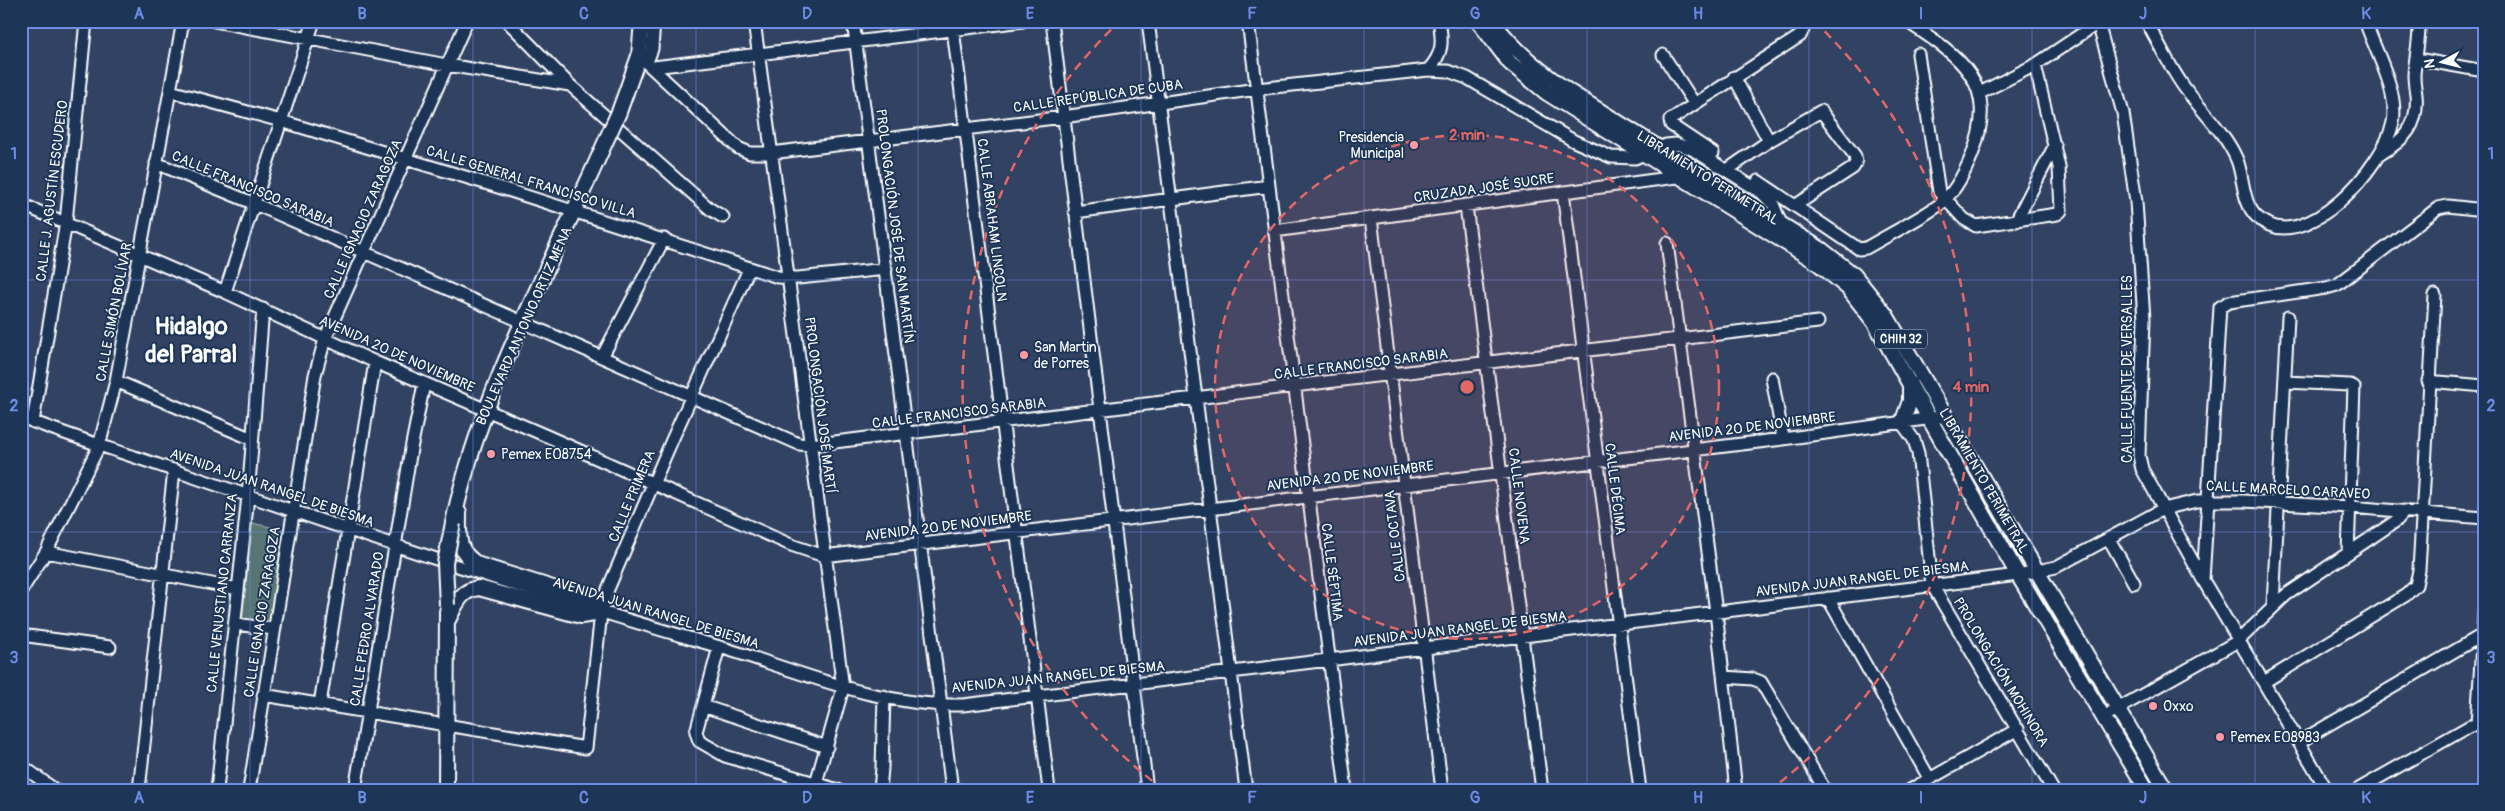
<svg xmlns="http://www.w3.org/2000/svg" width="2505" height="811" viewBox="0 0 2505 811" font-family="Pangolin,sans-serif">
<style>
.green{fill:#577573;stroke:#abbab9}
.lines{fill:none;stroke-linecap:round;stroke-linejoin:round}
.minor-casing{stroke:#fff;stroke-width:15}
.major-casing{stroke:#fff;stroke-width:18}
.minor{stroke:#1d3557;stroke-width:11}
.major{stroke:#1d3557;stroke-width:14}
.major-bridge-casing{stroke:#fff;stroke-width:18;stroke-linecap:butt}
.major-bridge{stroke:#1d3557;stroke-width:14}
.grid{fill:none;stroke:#6c8ce6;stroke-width:1;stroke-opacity:0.55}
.ring{fill:none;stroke:#e26868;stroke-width:2.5;stroke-dasharray:9 6}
.poi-dot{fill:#ff9aa2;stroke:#1d3557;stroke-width:2}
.labels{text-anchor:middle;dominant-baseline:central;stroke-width:4;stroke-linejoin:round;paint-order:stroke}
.shield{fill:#1d3557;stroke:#bbc2cd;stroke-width:1}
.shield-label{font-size:12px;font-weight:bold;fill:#fff}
.street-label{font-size:14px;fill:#fff;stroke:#1d3557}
.poi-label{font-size:14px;fill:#fff;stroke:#1d3557;text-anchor:start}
.town-label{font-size:24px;font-weight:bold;fill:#fff;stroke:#1d3557}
.centre{fill:#e26868;stroke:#1d3557;stroke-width:2.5}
.ring-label{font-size:15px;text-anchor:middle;font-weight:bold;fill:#e26868;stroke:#1d3557;stroke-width:4;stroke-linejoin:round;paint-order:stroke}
.neatline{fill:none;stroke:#6c8ce6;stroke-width:2}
.grid-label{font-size:16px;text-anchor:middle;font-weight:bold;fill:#6c8ce6}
</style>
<rect width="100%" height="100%" fill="#324263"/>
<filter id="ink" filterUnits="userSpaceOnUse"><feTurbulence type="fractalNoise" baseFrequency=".02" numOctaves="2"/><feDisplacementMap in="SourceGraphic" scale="10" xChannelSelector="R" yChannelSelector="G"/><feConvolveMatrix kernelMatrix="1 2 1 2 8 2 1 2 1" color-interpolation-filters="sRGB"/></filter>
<g filter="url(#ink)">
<path class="green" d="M252,523L284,530L269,624L242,621Z"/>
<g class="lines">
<g class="minor-casing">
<path id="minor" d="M214,21L447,65L570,85
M507,21L570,85L710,209L723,217
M754,21L843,688L814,790
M853,21L952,790
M952,21L1049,790
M1052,21L1147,790
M1148,21L1246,790
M1248,21L1346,790
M2146,21C2159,43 2169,66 2184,87C2202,112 2225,132 2237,160C2244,178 2242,203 2257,217C2303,260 2385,165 2393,122C2399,91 2375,51 2365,21
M2098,23L2123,113L2136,202L2144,319L2139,456L2142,469L2203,580L2327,790
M1918,54L1939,192L1964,219L1976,226L2057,214L2061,211L2059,167L2035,65
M1663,55L1694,103
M639,56L738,148L750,153H771L1063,117L1257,89L1428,70L1448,71L1467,78L1574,141L1611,157L1635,158L1666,145L1676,144L1692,149L1761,192L1773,204L1781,224
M2417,59L2484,71
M647,62L652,49L654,21
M654,67L1023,21
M1428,70C1443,54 1443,42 1439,21
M1734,77L1769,141
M170,91L281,121L498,187L778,277L798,278L886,269
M1980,93L2035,65L2101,21
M1713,153L1671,125L1670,120L1800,36L1803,30L1802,21
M2379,155C2405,140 2419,125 2416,94C2415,88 2414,81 2414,75C2415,57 2420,40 2419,21
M156,163L255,204L799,444L810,445L1818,322
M1727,170L1769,141L1821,111L1855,156L1856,163L1853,168L1796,205
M1758,181L1859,249L1866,248C1890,234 1916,221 1939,205C1954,194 1965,172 1972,155C2000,83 1961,57 1906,21
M1563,192L1640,790
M21,204L225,292L375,362L549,437L791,545L824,556L1783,439L1947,416
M1466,206L1542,790
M1075,212L1269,186
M1371,218L1442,790
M2016,221L2055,145
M1274,231L1684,176
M1667,243L1716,612L1736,790
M225,292L314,21
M602,357L664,239
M1772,378L1783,439
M116,381L252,439
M2428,381L2484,386
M2285,382L2350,385L2354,387L2348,553
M21,417C72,437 124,453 176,471C354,532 532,593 713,645C795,669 875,707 963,705L2018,575L2056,567L2163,509L2197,501H2243L2350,507L2484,518
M33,422L66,222L86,21
M1902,423L1914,440L1918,453L1932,585L2053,790
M2109,539L2134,583
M46,552L238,589
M2203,580L2220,307L2229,302L2326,288L2337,285L2438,208L2448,206L2484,210
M21,591L46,552L99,446L116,381L183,21
M1828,598L1929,778
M2273,605L2288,317
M235,624L274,629
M21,635L110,647
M719,647L696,732L699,741L725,756L838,790
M1724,677L1753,679L1761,682L1825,790
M2264,682L2406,595L2416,585L2419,570L2435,295
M263,695L586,748L601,613L608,589L672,440L749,269
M320,704L375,362
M703,706L827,747
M2105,716L2238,641L2286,595L2396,521L2405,511
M2477,724L2484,613
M2299,742L2482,635
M21,765L55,790
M139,790L174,470
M217,790L248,496L263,309
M249,790L308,420L315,375L325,339L467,21
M355,790L411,449L424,384
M880,790L882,768L884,696
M1910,790L2018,729
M2357,790L2470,726L2484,725"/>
</g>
<g class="major-casing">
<path id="major" d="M1478,21L1510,63L1547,93L1818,263L1848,288L1875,323L2018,575L2147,790
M1492,21C1515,51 1541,72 1571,93L1822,250L1854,275L1886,315L2166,790
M619,112L639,56L642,21
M1902,423L1910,401V383
M453,523C481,389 553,262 608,136
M448,620C456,605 460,590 479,588L581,616L601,613L595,603L585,598L479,565C456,552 459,537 459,513
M446,790L447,611"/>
</g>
<use href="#minor" class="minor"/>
<use href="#major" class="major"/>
<g class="major-bridge-casing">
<path id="major-bridge" d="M608,136L619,112
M447,605L445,563L453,523"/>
</g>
<use href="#major-bridge" class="major-bridge"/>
</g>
</g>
<path class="grid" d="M250,21V790M473,21V790M696,21V790M918,21V790M1141,21V790M1364,21V790M1587,21V790M1809,21V790M2032,21V790M2255,21V790M21,280H2484M21,532H2484"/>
<circle cx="1467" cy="387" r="252" fill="#e26868" fill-opacity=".12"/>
<g class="ring">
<circle cx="1467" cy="387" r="252"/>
<path d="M1164 790A504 504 0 0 1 1120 21M1814 21A504 504 0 0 1 1770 790"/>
</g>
<g class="poi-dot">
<circle cx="1414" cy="145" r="5"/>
<circle cx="1024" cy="355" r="5"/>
<circle cx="491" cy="454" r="5"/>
<circle cx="2153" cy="706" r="5"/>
<circle cx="2220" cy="737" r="5"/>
</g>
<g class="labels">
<rect class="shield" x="1875" y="329.5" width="52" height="19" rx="4"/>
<g class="shield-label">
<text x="1901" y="339">CHIH 32</text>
</g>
<g class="street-label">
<text transform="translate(1098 96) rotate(-8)">CALLE REPÚBLICA DE CUBA</text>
<text transform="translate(1708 178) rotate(32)">LIBRAMIENTO PERIMETRAL</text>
<text transform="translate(531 182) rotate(17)">CALLE GENERAL FRANCISCO VILLA</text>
<text transform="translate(1484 188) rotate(-8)">CRUZADA JOSÉ SUCRE</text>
<text transform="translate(253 189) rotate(23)">CALLE FRANCISCO SARABIA</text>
<text transform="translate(52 191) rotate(-83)">CALLE J. AGUSTÍN ESCUDERO</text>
<text transform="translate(363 219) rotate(-66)">CALLE IGNACIO ZARAGOZA</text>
<text transform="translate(992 220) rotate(83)">CALLE ABRAHAM LINCOLN</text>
<text transform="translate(895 226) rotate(83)">PROLONGACIÓN JOSÉ DE SAN MARTÍN</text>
<text transform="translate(114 312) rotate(-79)">CALLE SIMÓN BOLÍVAR</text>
<text transform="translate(524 326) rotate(-66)">BOULEVARD ANTONIO ORTIZ MENA</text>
<text transform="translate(397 354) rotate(24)">AVENIDA 20 DE NOVIEMBRE</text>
<text transform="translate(1361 364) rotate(-7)">CALLE FRANCISCO SARABIA</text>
<text transform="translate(2127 369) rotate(-90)">CALLE FUENTE DE VERSALLES</text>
<text transform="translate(820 405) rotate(83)">PROLONGACIÓN JOSÉ MARTÍ</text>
<text transform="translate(959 413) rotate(-7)">CALLE FRANCISCO SARABIA</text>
<text transform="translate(1752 427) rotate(-7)">AVENIDA 20 DE NOVIEMBRE</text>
<text transform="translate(1350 476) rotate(-7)">AVENIDA 20 DE NOVIEMBRE</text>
<text transform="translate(1984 481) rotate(60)">LIBRAMIENTO PERIMETRAL</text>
<text transform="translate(272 488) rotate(19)">AVENIDA JUAN RANGEL DE BIESMA</text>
<text transform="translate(1615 489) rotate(83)">CALLE DÉCIMA</text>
<text transform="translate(2288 490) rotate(3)">CALLE MARCELO CARAVEO</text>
<text transform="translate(632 496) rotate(-67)">CALLE PRIMERA</text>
<text transform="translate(1519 496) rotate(83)">CALLE NOVENA</text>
<text transform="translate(948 526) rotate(-7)">AVENIDA 20 DE NOVIEMBRE</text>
<text transform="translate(1395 536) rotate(-97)">CALLE OCTAVA</text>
<text transform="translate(1332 572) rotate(83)">CALLE SÉPTIMA</text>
<text transform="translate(1862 579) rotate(-7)">AVENIDA JUAN RANGEL DE BIESMA</text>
<text transform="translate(222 593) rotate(-84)">CALLE VENUSTIANO CARRANZA</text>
<text transform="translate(262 612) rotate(-81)">CALLE IGNACIO ZARAGOZA</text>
<text transform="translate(656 613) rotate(17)">AVENIDA JUAN RANGEL DE BIESMA</text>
<text transform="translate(367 629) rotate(-81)">CALLE PEDRO ALVARADO</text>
<text transform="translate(1460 629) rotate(-7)">AVENIDA JUAN RANGEL DE BIESMA</text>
<text transform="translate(2001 672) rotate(59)">PROLONGACIÓN MOHINORA</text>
<text transform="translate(1058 677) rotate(-6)">AVENIDA JUAN RANGEL DE BIESMA</text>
</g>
<g class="poi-label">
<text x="1404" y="137" text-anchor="end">Presidencia<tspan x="1404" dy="16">Municipal</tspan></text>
<text x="1034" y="347">San Martin<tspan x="1034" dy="16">de Porres</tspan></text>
<text x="501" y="454">Pemex E08754</text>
<text x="2163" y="706">Oxxo</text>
<text x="2230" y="737">Pemex E08983</text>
</g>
<g class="town-label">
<text x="191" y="326">Hidalgo<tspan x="191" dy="28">del Parral</tspan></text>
</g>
</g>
<circle cx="1467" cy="387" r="8" class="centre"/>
<g class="ring-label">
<text x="1467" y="140">2 min</text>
<text x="1971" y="392">4 min</text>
</g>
<rect width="2505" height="811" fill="none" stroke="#1d3557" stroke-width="55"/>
<g transform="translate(2442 62) rotate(263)" stroke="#1d3557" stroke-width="4" paint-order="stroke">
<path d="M0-4L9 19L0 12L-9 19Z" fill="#ffffff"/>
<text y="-8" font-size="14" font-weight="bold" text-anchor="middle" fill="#ffffff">N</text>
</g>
<rect x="28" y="28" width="2450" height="756" class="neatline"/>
<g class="grid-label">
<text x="139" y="19">A</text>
<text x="362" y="19">B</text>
<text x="584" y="19">C</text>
<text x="807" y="19">D</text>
<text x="1030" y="19">E</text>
<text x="1252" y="19">F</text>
<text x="1475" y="19">G</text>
<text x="1698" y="19">H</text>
<text x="1921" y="19">I</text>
<text x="2143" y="19">J</text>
<text x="2366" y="19">K</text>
<text x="14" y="159">1</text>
<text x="2491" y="159">1</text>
<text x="14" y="411">2</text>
<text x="2491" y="411">2</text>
<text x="14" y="663">3</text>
<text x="2491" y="663">3</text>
<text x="139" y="803">A</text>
<text x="362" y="803">B</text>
<text x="584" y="803">C</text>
<text x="807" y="803">D</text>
<text x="1030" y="803">E</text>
<text x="1252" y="803">F</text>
<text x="1475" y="803">G</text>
<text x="1698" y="803">H</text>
<text x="1921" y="803">I</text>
<text x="2143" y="803">J</text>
<text x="2366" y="803">K</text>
</g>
</svg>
